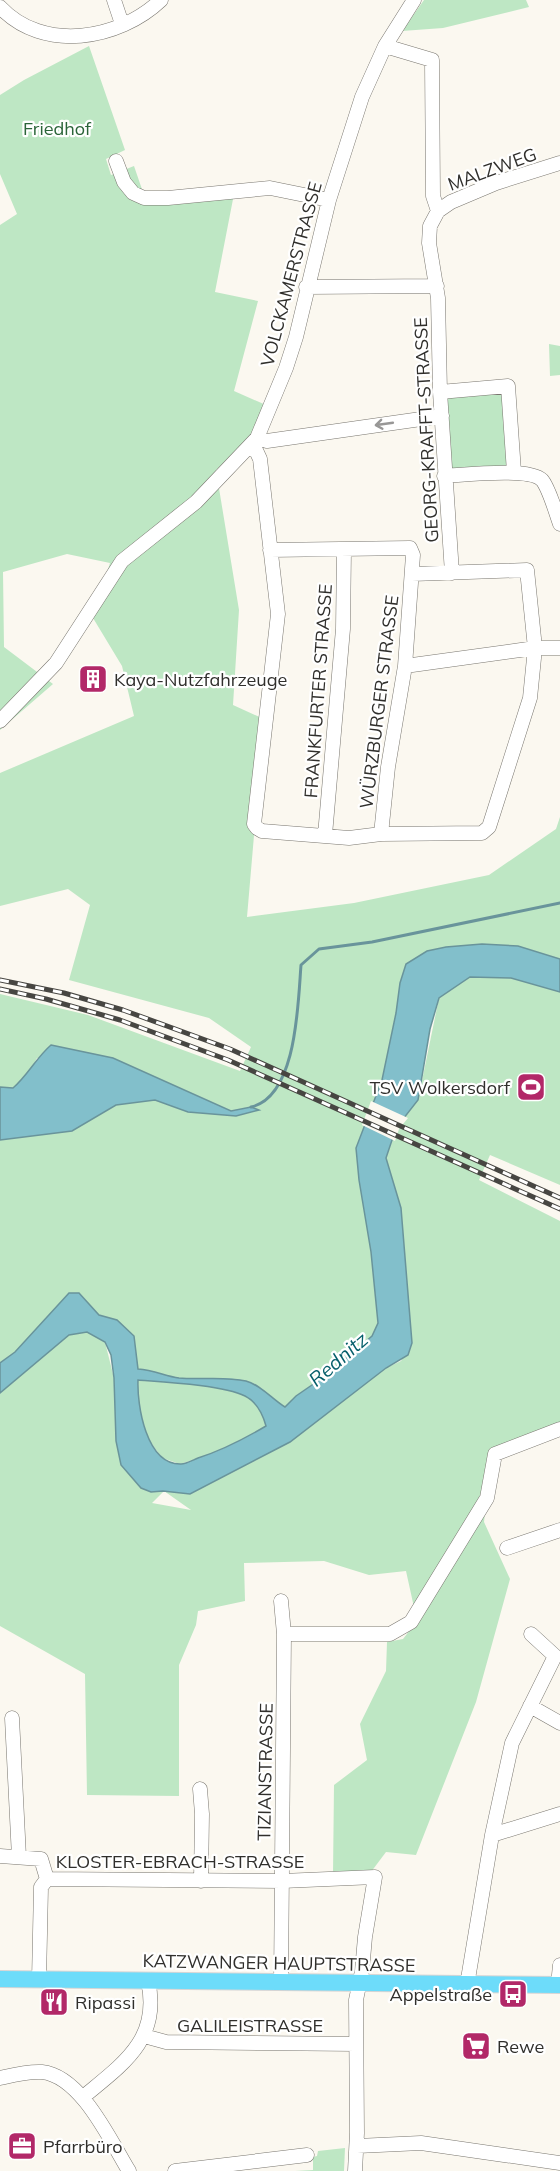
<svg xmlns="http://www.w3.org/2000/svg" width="560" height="2171" viewBox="0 0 560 2171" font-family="Mulish,sans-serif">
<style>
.green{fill:#bee7c4;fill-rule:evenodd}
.water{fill:#82bfcb;stroke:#69949b;stroke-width:1.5;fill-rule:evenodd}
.pier{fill:#fbf8f0}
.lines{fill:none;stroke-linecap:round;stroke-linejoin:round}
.stream{stroke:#69949b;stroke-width:3}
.minor-casing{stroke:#79766f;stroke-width:15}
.major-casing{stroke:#d6d5d5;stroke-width:18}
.minor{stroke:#fff;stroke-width:14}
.major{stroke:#6ddcfa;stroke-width:16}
.rail-casing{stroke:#474642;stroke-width:5}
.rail{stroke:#fff;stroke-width:3;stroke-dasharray:9;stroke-linecap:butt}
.oneway{stroke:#989796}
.labels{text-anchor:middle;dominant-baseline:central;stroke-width:4.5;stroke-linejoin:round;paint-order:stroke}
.park-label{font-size:18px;fill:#2b6539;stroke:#fff}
.street-label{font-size:18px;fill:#302f2c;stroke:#fff}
.poi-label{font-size:18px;fill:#302f2c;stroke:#fff;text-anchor:start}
.water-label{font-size:20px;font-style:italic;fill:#065f6b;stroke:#fff}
</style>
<rect width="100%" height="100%" fill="#fbf8f0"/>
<path class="green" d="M424,0H526L529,7L443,28L402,31Z
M89,46L125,150L106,159L111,175L134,166L146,201L234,194L215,292L258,301L234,391L266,405L250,438L216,470L239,610L233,705L264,719L247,917L354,903L489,875L556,829L560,817V959L518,946L406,964L382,1080L356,1148L359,1180L371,1252L378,1323L372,1336L325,1376L296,1396L268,1425L224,1450L180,1464L162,1458L146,1436L137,1396L99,1315L79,1293L15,1352L0,1363V1140L72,1131L116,1105L155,1100L188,1112L236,1116L258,1110L250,1107L231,1111L113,1058H37L28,1075L13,1088L0,1087V994L88,1015L240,1071L251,1047L209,1018L69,980L90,905L68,889L0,906V773L134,716L122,666L93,618L110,563L67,554L3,572L4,647L53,684L0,730V225L17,214L0,174V95L24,80Z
M549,344L560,346V375L550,376Z
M507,391L513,468L447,472L443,395Z
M470,977L511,978L560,992V1185L490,1155L479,1180L560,1221V1425L492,1449L484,1522L510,1579L476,1702L416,1855L386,1852L371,1872L333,1874L334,1785L367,1760L360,1724L386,1671L387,1642L403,1639L417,1621L406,1571L369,1575L324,1561L244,1563L245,1601L198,1611L196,1625L179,1665V1796L87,1795L85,1674L0,1626V1393L69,1335L87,1332L105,1342L114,1378L116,1441L121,1465L141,1488L190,1494L236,1469L386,1368L401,1361L412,1343L401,1208L386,1158L396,1128L418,1100L439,998ZM164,1491L191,1510L152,1503Z
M345,2148L344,2171H295L313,2170V2157L317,2156L318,2151Z"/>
<path class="water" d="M482,944L518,946L560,959V992L511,978L470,977L439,998L430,1029L418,1100L396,1128L386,1158L401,1208L412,1343L408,1355L386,1368L290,1442L190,1494L163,1491L151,1492L141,1488L121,1465L116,1441L114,1378L111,1355L105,1342L87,1332L69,1335L0,1393V1363L15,1352L69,1293H79L99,1315L117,1320L134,1336L138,1369C154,1370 165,1376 179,1378C201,1380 224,1376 246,1381C261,1385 272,1399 285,1407L296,1396L325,1376L372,1336L378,1323L371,1252L359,1180L356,1148L382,1080L396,1013L400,983L406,964L427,951L446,947ZM138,1380C164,1382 223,1385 245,1396C257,1402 263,1415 266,1426C244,1439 223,1450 198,1458C193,1460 186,1464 181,1464C146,1465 137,1405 138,1380Z
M51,1045L113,1058L231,1111L251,1107L259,1110L236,1116L188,1112L155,1100L116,1105L72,1131L0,1140V1087L13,1088C28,1075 36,1058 51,1045Z"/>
<path class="pier" d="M371,1101L408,1118L399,1129L395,1141L362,1125Z"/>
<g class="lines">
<path class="stream" d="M251,1107C297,1097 298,1003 301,965L319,949L372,942L560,903"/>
<g class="minor-casing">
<path id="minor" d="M114,0L122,24
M0,7C43,53 119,40 161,0
M385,46L432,60L433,196L438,211
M116,161L124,182L133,193L144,198H168L270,188L329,200
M306,287L437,286
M440,392L508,386L514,472
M257,438L267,441L442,416
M253,444L260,459L278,614L254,824L257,828L262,831L349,838L381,834L482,833L489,827L530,698L535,648L527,570L412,574
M444,476C464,475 529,467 542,480C549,488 556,513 560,524
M270,550L410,548L413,555L405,666L388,767L381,834
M452,573L440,392L438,298L429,243L430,226L438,211L451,202L496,183L560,163
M405,666L535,648H560
M0,721L56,663L122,561L196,502L257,438L286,368L296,337L329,200L362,97L385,46L414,0
M325,835L343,629L344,550
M507,1548L560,1530
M284,1634H390L411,1622L487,1498L495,1454L560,1429
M530,1706L560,1723
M12,1718L19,1857
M200,1789L202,1814L201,1881
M492,1835L512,1743L555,1656L531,1634
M0,1856L41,1859L47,1879
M47,1879L282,1881L375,1877L365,1937L362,1971L356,2000L357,2133L355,2171
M39,1980L41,1887L47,1879
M281,1983L284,1634L281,1601
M467,1985L492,1835L560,1814
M558,1985L560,1965
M144,2036L166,2042L356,2044
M0,2078C13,2075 28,2071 42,2072C81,2076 110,2140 129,2171
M83,2097C123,2064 161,2039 148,1981
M357,2146L421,2143L560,2163
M175,2171L307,2155"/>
</g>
<g class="major-casing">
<path id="major" d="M0,1979L560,1985"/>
</g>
<use href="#minor" class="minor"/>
<use href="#major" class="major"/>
<g class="rail-casing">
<path id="rail" d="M0,980L64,993L123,1010L230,1049L560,1198
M0,989L46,999L120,1020L228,1060L560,1209"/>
</g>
<use href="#rail" class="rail"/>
</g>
<defs><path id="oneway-shaft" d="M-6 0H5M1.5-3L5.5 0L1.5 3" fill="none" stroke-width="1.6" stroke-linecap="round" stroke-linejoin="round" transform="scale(1.5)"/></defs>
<use class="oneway" href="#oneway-shaft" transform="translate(384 424) rotate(172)"/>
<defs>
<g id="building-square" transform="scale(1.5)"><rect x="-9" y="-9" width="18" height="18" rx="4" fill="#b22868" stroke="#fff"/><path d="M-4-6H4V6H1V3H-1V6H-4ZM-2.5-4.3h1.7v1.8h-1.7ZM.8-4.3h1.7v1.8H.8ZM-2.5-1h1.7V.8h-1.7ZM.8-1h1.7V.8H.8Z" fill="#fff"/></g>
<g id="stadium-square" transform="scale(1.5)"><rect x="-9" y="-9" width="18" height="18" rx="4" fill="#b22868" stroke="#fff"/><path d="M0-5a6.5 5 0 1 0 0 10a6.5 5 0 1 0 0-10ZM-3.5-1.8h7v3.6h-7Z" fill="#fff"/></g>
<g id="bus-square" transform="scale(1.5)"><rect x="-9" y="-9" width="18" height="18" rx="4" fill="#b22868" stroke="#fff"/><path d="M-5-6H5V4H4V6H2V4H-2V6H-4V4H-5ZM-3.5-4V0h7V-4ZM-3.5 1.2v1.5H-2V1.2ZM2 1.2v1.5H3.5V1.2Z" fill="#fff"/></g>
<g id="restaurant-square" transform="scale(1.5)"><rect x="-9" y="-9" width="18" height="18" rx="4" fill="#b22868" stroke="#fff"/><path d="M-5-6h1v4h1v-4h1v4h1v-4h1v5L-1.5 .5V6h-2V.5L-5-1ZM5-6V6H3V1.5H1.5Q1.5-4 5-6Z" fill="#fff"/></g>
<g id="supermarket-square" transform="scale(1.5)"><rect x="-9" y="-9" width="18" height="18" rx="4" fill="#b22868" stroke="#fff"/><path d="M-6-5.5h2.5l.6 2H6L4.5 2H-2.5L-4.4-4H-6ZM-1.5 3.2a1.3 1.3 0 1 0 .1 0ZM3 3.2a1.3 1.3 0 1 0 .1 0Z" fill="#fff"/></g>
<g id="office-square" transform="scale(1.5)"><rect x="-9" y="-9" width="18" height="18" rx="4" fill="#b22868" stroke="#fff"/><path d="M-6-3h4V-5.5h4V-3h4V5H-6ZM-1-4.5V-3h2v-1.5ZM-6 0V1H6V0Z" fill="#fff"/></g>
</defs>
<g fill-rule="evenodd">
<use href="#building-square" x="93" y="679"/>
<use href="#stadium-square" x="531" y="1087"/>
<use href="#bus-square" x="513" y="1994"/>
<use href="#restaurant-square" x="54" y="2002"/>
<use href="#supermarket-square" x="476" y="2046"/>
<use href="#office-square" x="22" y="2146"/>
</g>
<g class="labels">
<g class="park-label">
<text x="57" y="128">Friedhof</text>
</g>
<g class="street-label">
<text transform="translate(492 169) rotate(-20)">MALZWEG</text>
<text transform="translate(291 274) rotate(-75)">VOLCKAMERSTRASSE</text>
<text transform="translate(426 430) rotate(-93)">GEORG-KRAFFT-STRASSE</text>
<text transform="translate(318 691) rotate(-86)">FRANKFURTER STRASSE</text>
<text transform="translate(379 702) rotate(-83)">WÜRZBURGER STRASSE</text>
<text transform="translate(265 1772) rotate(-89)">TIZIANSTRASSE</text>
<text x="180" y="1861">KLOSTER-EBRACH-STRASSE</text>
<text transform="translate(279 1963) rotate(1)">KATZWANGER HAUPTSTRASSE</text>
<text x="250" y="2025">GALILEISTRASSE</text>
</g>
<g class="poi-label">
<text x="114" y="679">Kaya-Nutzfahrzeuge</text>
<text x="510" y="1087" text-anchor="end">TSV Wolkersdorf</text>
<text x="492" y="1994" text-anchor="end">Appelstraße</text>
<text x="75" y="2002">Ripassi</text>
<text x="497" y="2046">Rewe</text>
<text x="43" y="2146">Pfarrbüro</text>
</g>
<g class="water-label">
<text transform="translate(338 1359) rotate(-41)">Rednitz</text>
</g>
</g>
</svg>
